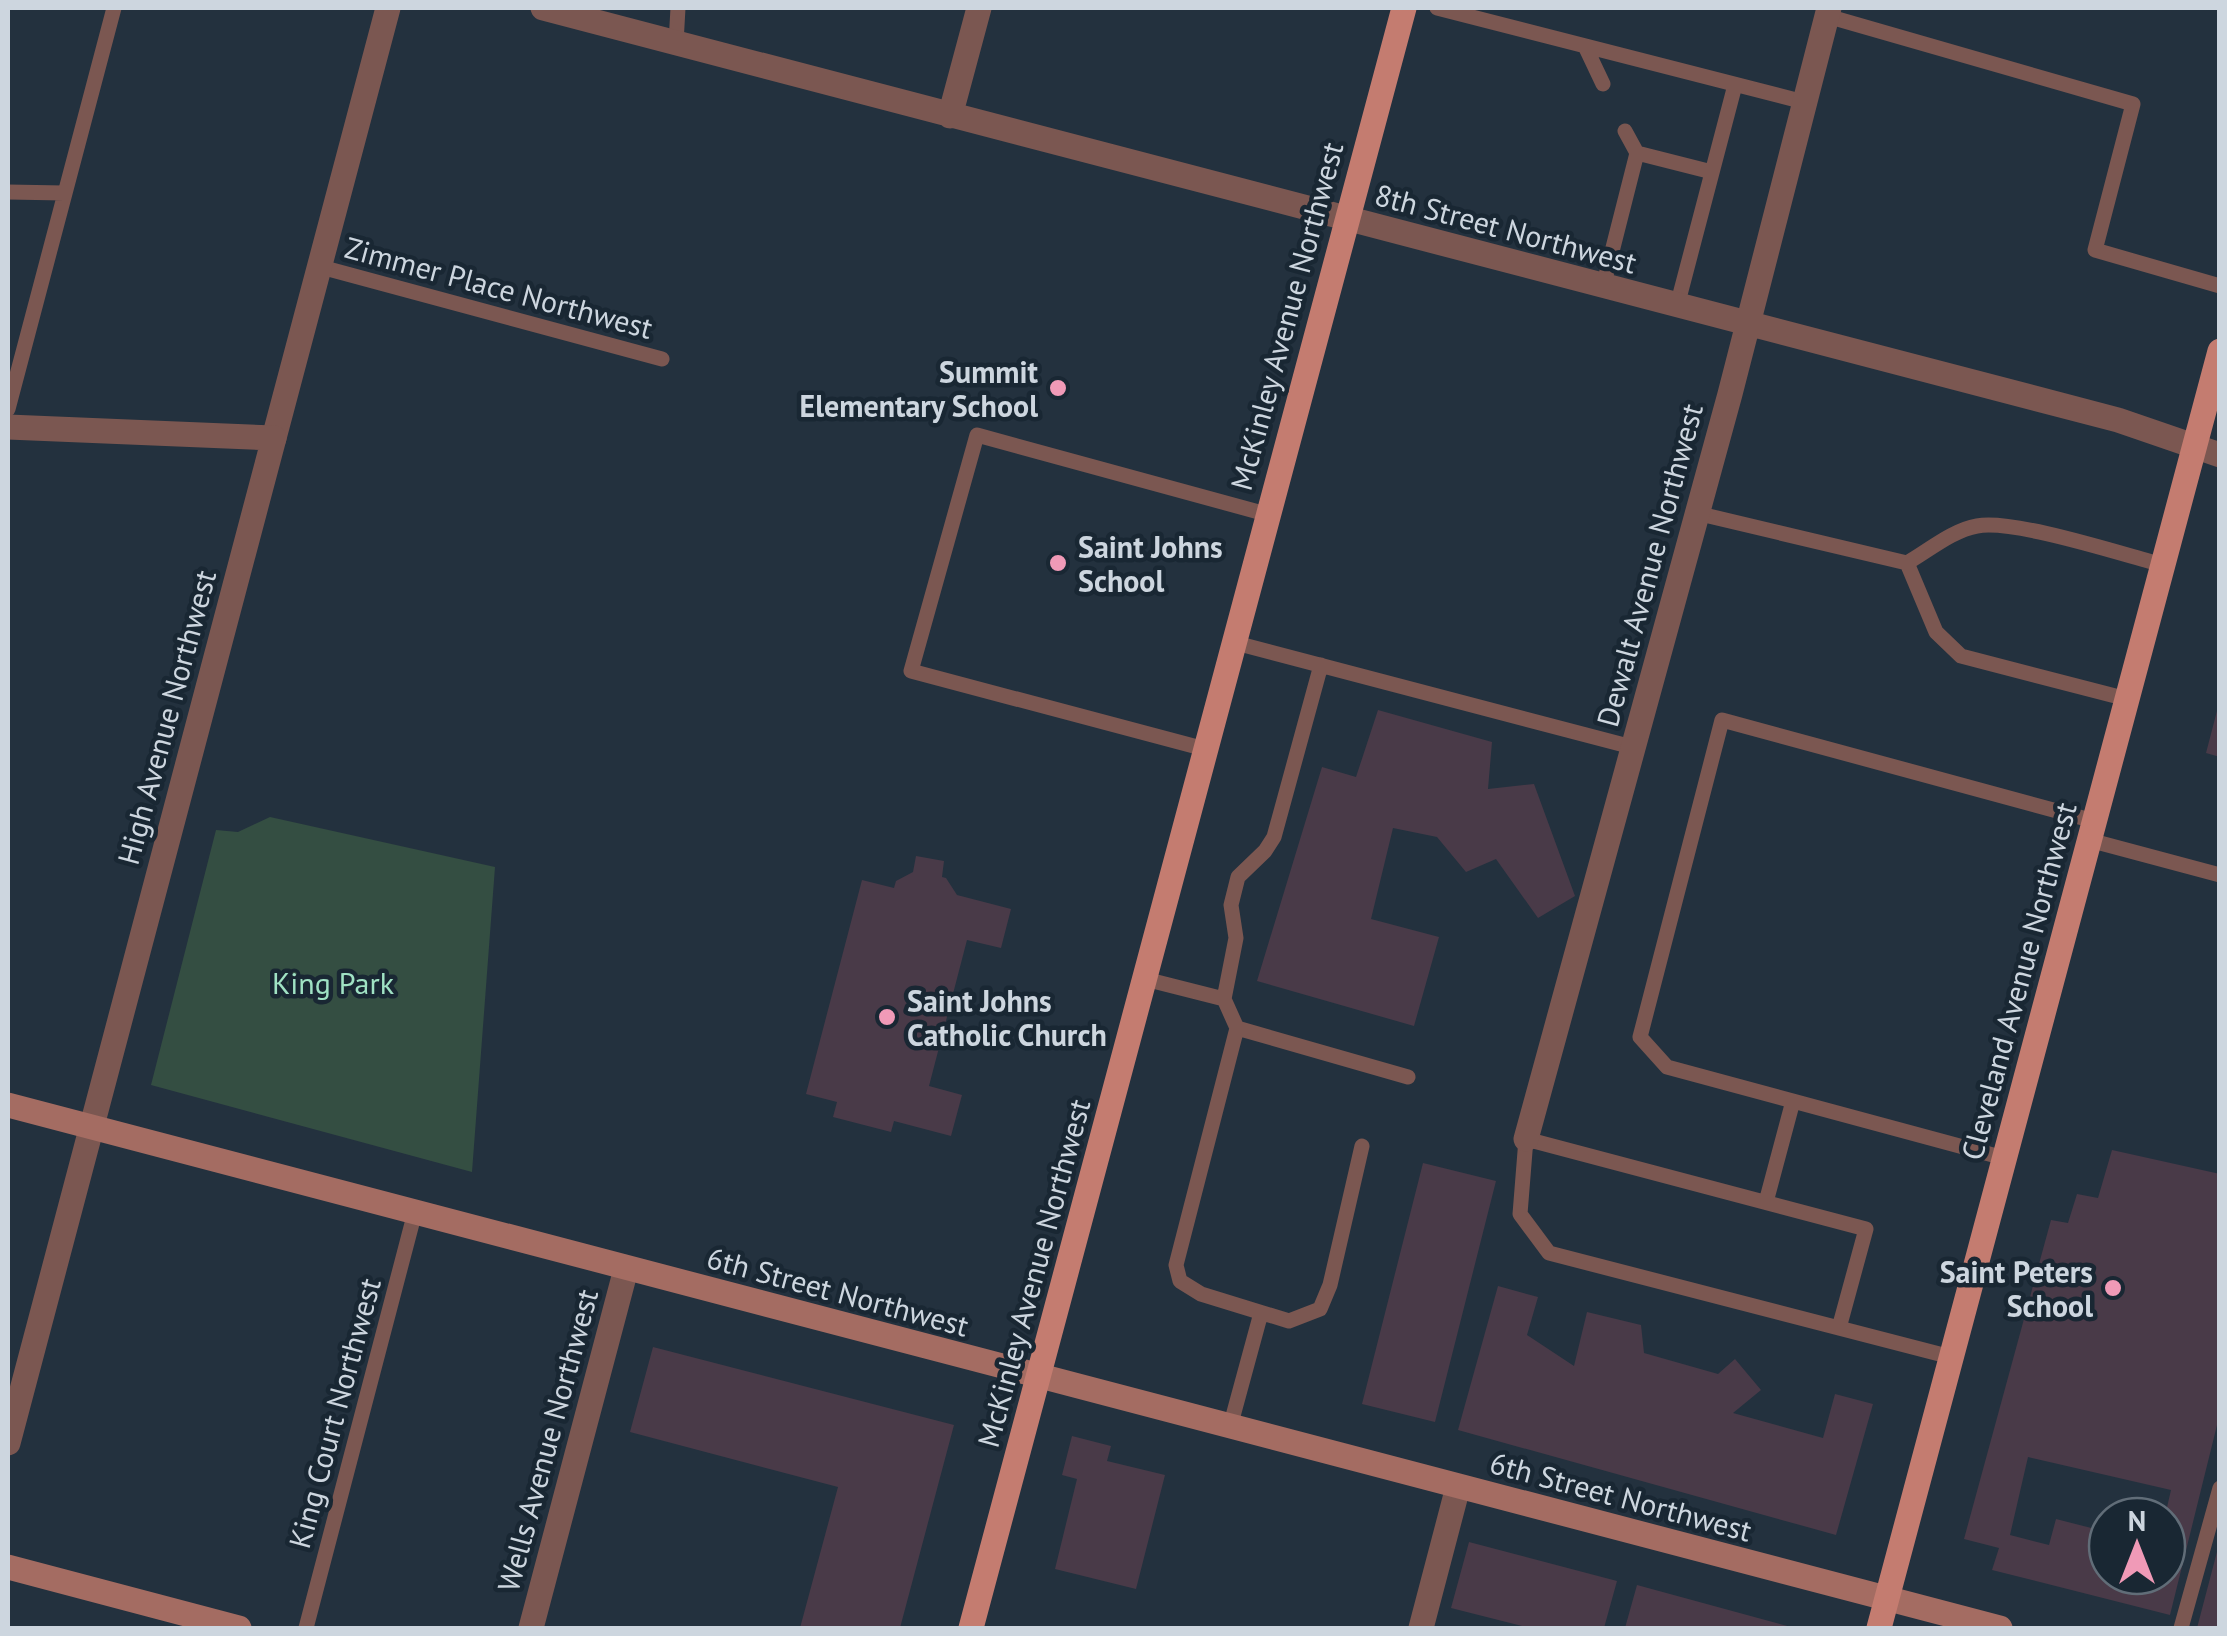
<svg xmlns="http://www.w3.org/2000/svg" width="2227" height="1636" viewBox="0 0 2227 1636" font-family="'PT Sans',sans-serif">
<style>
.green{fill:#344e42}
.building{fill:#493a48;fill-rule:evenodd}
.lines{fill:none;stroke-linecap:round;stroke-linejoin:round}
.service{stroke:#7b5751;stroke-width:15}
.minor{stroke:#7b5751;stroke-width:25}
.tertiary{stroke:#7b5751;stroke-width:25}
.secondary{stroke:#a46c62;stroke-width:25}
.primary{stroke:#c47c70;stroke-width:25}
.poi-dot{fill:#f09ab7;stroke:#192733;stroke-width:4}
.labels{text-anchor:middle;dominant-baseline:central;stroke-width:9;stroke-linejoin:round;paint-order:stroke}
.street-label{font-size:30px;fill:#cdd6df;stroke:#192733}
.poi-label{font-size:30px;font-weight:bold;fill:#cdd6df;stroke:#192733;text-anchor:end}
.park-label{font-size:30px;fill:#a0e2c4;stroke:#192733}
</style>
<rect width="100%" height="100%" fill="#23313e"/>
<path class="green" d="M270,817L495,867L472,1172L151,1085L216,830L238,832Z"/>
<path class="building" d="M2218,707H2220V757L2206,753Z
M1378,710L1492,742L1488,789L1534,784L1575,896L1538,918L1496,859L1466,872L1437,837L1393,828L1371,919L1439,937L1414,1026L1257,981L1322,767L1356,777Z
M916,856L944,861L942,877L946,878L957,895L1011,909L1001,948L967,940L929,1086L962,1095L951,1136L894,1121L891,1132L833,1117L837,1102L806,1094L862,880L894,888L896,881L913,872Z
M2112,1150L2220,1174V1413L2170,1615L1992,1570L1999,1548L1964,1539L2051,1220L2068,1223L2077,1194L2098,1198ZM2028,1457L2171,1490L2165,1516L2167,1576H2107V1532L2056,1519L2049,1545L2010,1535Z
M1423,1163L1496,1181L1435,1422L1362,1404Z
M1498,1286L1538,1297L1527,1335L1574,1366L1587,1312L1641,1325L1644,1353L1718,1374L1735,1359L1761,1390L1733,1413L1823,1438L1835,1394L1873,1404L1836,1535L1458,1430Z
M653,1347L954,1425L900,1628H800L838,1487L630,1432Z
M1072,1436L1111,1446L1107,1461L1165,1475L1136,1589L1055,1569L1077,1479L1062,1475Z
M1469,1542L1617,1581L1604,1628H1530L1451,1608Z
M2218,1548L2220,1628H2197Z
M1637,1585L1791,1627L1790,1628H1625Z"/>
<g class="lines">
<path class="service" d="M1437,8L1804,102
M1827,16L2133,104L2095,250L2220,286
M676,43L678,8
M1585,46L1603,84
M1625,131L1637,153
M8,192L64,193
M321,267L662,359
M1603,287L1637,153L1712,172
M1677,306L1735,85
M8,409L114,8
M1696,513L1907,563C1928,551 1953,530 1977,526C2014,519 2121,554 2163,565
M1907,563L1936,632L1961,656L2127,699
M1232,642L1632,747
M1321,665L1274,837L1265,851L1238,877L1231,905L1236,938L1224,999L1237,1028L1176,1265L1180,1281L1201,1294L1289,1321L1320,1309L1330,1285L1362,1146
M1205,749L911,671L977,435L1266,514
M2089,840L2220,875
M1145,979L1224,999
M1237,1028L1408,1077
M2004,1158L1667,1067L1640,1037L1722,720L2094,821
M1766,1202L1793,1101
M1839,1328L1866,1229L1526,1139L1520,1214L1549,1253L1951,1357
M1230,1427L1261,1313
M306,1628L415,1212
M2181,1628L2220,1488"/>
<path class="minor" d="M543,8L2118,420L2220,455
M950,116L979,8
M274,438L388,8
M1526,1139L1730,394L1829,8
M531,1628L626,1269
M1421,1628L1458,1487"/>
<path class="tertiary" d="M8,427L274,438L8,1443"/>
<path class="secondary" d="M8,1105L2000,1628
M8,1567L239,1628"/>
<path class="primary" d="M971,1628L1404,8
M1879,1628L2220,351"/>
</g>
<g class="poi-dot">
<circle cx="1058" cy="388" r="10"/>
<circle cx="1058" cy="563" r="10"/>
<circle cx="887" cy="1017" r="10"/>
<circle cx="2113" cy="1288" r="10"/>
</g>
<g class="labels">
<g class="street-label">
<text transform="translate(1506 228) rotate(15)">8th Street Northwest</text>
<text transform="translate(499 287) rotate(15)">Zimmer Place Northwest</text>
<text transform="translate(1286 316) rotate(-75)">McKinley Avenue Northwest</text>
<text transform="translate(1649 565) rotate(-75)">Dewalt Avenue Northwest</text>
<text transform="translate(166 717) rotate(-75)">High Avenue Northwest</text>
<text transform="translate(2018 981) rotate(-75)">Cleveland Avenue Northwest</text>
<text transform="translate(1033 1273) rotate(-75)">McKinley Avenue Northwest</text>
<text transform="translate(838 1291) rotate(15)">6th Street Northwest</text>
<text transform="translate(334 1413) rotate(-75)">King Court Northwest</text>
<text transform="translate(547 1440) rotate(-75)">Wells Avenue Northwest</text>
<text transform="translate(1621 1496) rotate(15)">6th Street Northwest</text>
</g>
<g class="poi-label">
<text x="1038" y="371">Summit<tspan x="1038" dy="34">Elementary School</tspan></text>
<text x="1078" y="546" text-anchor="start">Saint Johns<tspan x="1078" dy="34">School</tspan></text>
<text x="907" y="1000" text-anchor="start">Saint Johns<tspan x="907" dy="34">Catholic Church</tspan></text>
<text x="2093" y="1271">Saint Peters<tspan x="2093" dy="34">School</tspan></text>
</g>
<g class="park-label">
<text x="333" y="982">King Park</text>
</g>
</g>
<rect width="2227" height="1636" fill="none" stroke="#cdd6df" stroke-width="20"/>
<g transform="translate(2137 1546)"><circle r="48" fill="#192733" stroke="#616d78" stroke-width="2.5"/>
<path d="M0-8L18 38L0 25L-18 38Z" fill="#f09ab7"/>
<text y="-15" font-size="28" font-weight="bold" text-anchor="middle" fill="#cdd6df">N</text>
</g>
</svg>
